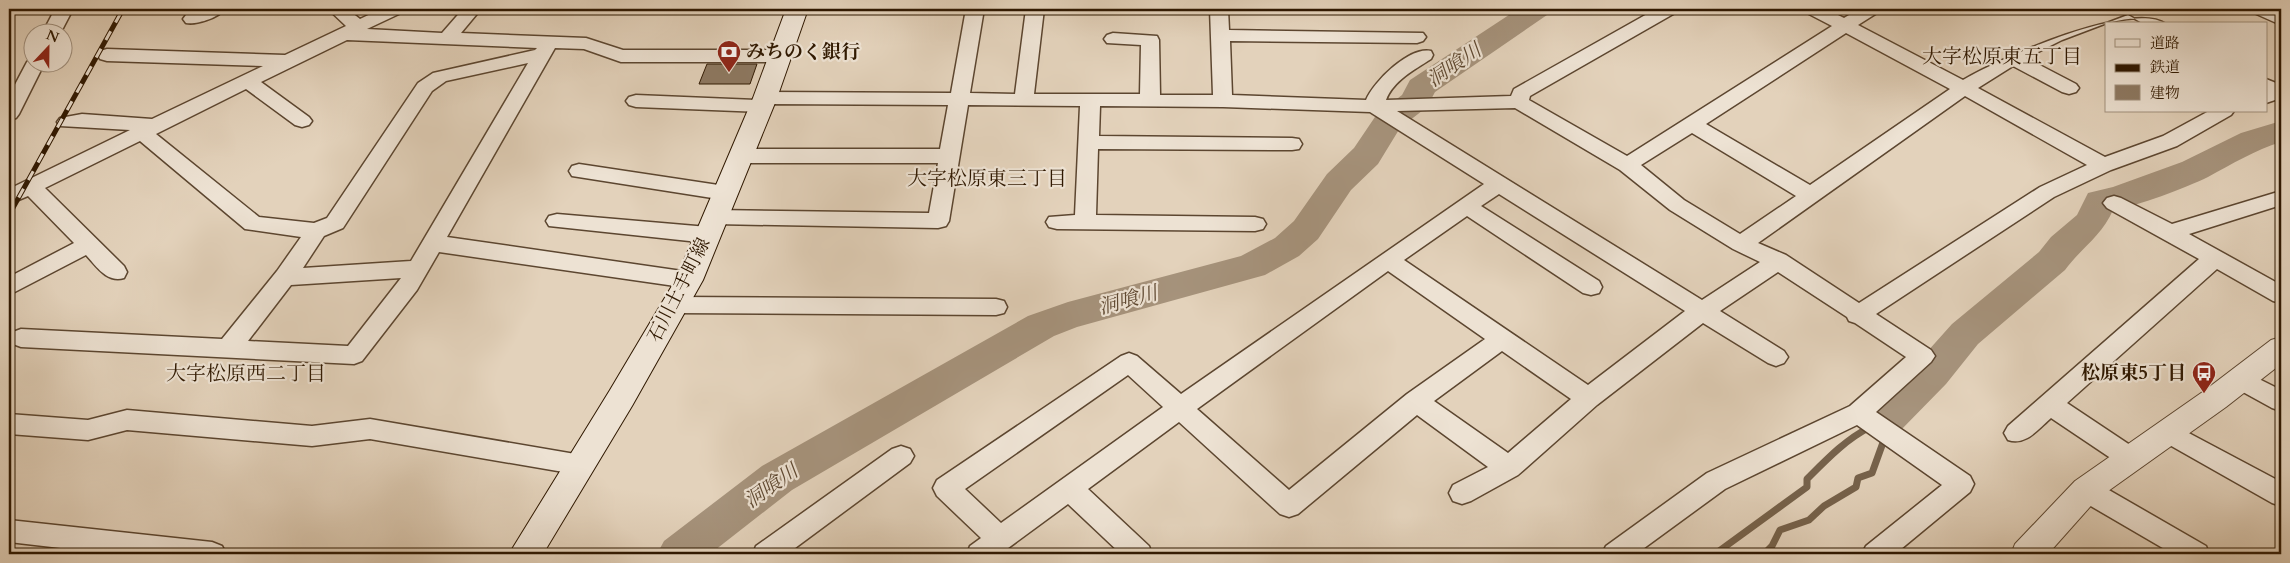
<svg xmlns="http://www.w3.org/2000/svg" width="2290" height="563" viewBox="0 0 2290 563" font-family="Cardo,'Noto Serif JP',serif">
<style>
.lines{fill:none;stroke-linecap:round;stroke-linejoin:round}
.stream{stroke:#76624b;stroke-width:7}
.river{fill:#a6937c;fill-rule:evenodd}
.building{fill:#8d7962;stroke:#2f1801}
.minor-casing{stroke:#5c4630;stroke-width:3}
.tertiary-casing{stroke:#5c4630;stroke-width:2}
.secondary-casing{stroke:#2f1801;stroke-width:2}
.minor{fill:#ede2d3;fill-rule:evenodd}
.tertiary{fill:#ede2d3;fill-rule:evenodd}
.secondary{fill:#ede2d3;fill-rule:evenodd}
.rail-casing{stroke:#2f1801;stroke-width:5}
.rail{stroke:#ede2d3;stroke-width:3;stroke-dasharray:10;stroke-linecap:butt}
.labels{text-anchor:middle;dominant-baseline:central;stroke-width:4.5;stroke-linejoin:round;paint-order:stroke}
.poi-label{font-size:19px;font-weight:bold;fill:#2f1801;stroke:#ede2d3;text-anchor:start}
.street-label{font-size:19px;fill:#2f1801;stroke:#ede2d3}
.neighbourhood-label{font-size:20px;fill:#2f1801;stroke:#ede2d3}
.water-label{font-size:20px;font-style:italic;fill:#5f4932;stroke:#ede2d3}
</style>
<rect width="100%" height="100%" fill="#e3d2bb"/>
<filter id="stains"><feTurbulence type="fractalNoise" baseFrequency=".004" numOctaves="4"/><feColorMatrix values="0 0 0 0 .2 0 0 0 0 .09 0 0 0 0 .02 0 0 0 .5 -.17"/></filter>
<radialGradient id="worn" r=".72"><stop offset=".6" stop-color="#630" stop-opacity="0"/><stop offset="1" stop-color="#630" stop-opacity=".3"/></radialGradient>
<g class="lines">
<path class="stream" d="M1715,554L1807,487V479C1827,459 1845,440 1870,427
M1764,554L1772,546L1780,530L1809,520L1824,506L1856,487L1858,478L1872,473L1885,437"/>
<path class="river" d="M1518,9H1551L1547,15L1435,92L1427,107L1400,128L1378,164L1351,190L1318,239L1299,256L1265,275L1077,327L1054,336L792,490L710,554H657L664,541L762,466L1028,316L1068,302L1241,256L1275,238L1294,221L1327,174L1354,148L1377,114L1402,95L1410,80Z
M2281,121V142C2255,150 2232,164 2208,177C2185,188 2138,206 2113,210C2102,236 2081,248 2065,270L1978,344L1946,384L1900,431L1886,436L1872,431L1866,420L1872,409L1918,362L1952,324L2039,252L2051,237L2077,215L2088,193L2113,187L2182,162L2241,133Z"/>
</g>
<path class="building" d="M707,64H757L750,84H699Z"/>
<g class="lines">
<g class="minor-casing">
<path id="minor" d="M55,9H73L61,32H43Z
M201,9H225C218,18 196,25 186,23L183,19L186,15Z
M328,9H347L360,19L381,9H404L401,13L367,29L442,33L463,9H481L461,33L586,38L623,50H780L787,52L789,56L787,60L780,62H621L584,49L555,48L447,237L689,272L697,274L700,280L697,286L689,288L439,252L417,290L362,361L354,364L21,347L13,344L9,338L13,332L21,329L222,339L277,271L301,237L245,229L140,141L45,188L124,266L127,272L124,278C107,283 97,267 86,255L9,295V277L74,243L28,196L9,204V189L130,130L60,126L57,122L60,118L82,114L152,119L263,66L107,61L100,59L98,55L100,51L107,49L285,55L346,26ZM347,40L537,48L535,50L433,73L418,83L327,218L314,223L259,217L156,134L246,89L295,125L302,127L309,125L312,121L309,117L261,82ZM528,63L411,261L303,268L324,236L343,228L432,91L446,81ZM401,278L348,346L248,341L291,285Z
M966,9H984L970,93L1015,94L1026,9H1044L1034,94H1140L1141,45L1107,43L1104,39L1107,35L1113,33L1157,36L1159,40L1160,95H1213L1210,9H1228L1229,30L1423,33L1426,37L1423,41L1417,43L1230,41L1232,95L1366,100C1374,81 1410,46 1431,51L1433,55L1431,59C1414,70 1393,81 1386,100L1511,96L1514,89L1656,9H1678L1675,13L1530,96L1529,100L1627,156L1832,26L1807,13L1804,9H1826L1844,18L1859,9H1880L1877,13L1858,25L1963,80C2000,58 2132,0 2166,24H2144L2128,15L2062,40L2026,58L2076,84L2079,88L2076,92L2069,94L2062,92L2013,66L1978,88L2105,157L2163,136L2209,111H2234L2231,115L2177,146L2111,170L2054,197L1876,314L1931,350L1935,356L1931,362L1876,412L1970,476L1974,484L1970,492L1895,554H1862L1866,546L1942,485L1857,425L1725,489L1636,554H1602L1606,546L1707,473L1850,406L1906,357L1855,323L1849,321L1847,317L1778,272L1720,311L1784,351L1788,357L1784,363L1776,366L1768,363L1703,323L1597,405L1518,475L1471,501L1462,504L1453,501L1449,493L1453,485L1488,467L1417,415L1298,514L1289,517L1280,514L1179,422L1088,489L1149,546L1152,554H1121L1068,504L1000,554H967L970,546L981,538L937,496L933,488L937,480L1121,356L1129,353L1137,356L1181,394L1484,184L1370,112L1223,107L1100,106L1099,136L1292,138L1299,139L1302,144L1299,149L1292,150L1098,149L1096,215L1255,217L1263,219L1266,224L1263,229L1255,231L1057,229L1049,227L1046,222L1049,217L1075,215L1080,106L968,105L949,221L946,226L938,228L715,224L707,222L704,217L707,212L715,210L929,213L938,163H741L734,161L731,156L734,151L741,149H940L948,105L770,104L772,106L769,110L762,112L636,107L629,105L626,101L629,97L636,95L756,100L758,94L765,92L951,93ZM1846,33L1950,89L1810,185L1706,124ZM1965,96L2087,165L2040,187L1859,303L1786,255L1758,243ZM1515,108L1620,170L1670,210L1733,249L1760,262L1702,300L1397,111ZM1692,133L1796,196L1740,234L1684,200L1641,165ZM1499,194L1685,311L1588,385L1404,260L1467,216L1583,293L1591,295L1599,293L1602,287L1599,281L1481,206ZM1388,271L1485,339L1407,394L1289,490L1197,409ZM1502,351L1571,399L1508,453L1434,401ZM1128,375L1163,407L1001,523L965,489Z
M2251,9H2273L2281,13V25L2254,13Z
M32,57V62H45L19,114L16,118L9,120V96L27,62Z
M2266,79L2281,85V98L2266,103Z
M579,164L725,186L732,188L735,193L732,198L725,200L572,176L569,171L572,166Z
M2281,191V205L2189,234L2281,285V303L2273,301L2217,269L2067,403L2139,451L2143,458L2139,465L2130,468L2121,465L2051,418C2038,429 2026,446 2008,440L2004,433L2008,426L2199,259L2107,208L2103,203L2107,198L2114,196L2121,198L2172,224Z
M557,214L708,227L716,230L719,235L716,240L708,243L549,226L546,221L549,216Z
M675,297L996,299L1004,301L1007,307L1004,313L996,315L675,313L667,311L664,305L667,299Z
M2241,370L2281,390V411L2272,408L2232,386L2229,379L2232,372Z
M127,410L312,426L370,419L581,455L590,458L594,465L590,472L581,475L370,439L312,446L127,430L88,440L9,434V414L88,420Z
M2168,422L2281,482V506L2272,503L2159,439L2155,432L2159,425Z
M901,446L910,449L914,456L910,463L787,554H753L756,546L892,449Z
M2086,479L2095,482L2206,546L2209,554H2173L2077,498L2073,490L2077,482Z
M9,520L212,542L222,546L226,554H112L9,542Z"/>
</g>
<g class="tertiary-casing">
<path id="tertiary" d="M2281,337V364L2226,407L2097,499L2048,554H2011L2015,544L2075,481L2204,391L2271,340Z"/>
</g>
<g class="secondary-casing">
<path id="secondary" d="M786,9H808L777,98L703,280L632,406L543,554H509L610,390L676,279L753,98Z"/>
</g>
<use href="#minor" class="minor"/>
<use href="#tertiary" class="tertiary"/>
<use href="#secondary" class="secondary"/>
<g class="rail-casing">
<path id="rail" d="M9,215L123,9"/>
</g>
<use href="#rail" class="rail"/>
</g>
<defs>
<g id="bank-pin" transform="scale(1.25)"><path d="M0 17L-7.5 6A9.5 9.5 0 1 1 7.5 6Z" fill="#8f2418" stroke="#ede2d3"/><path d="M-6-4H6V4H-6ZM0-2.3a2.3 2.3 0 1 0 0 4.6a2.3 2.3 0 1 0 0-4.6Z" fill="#fff"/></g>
<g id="bus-pin" transform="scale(1.25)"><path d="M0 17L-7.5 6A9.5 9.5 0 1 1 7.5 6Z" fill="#8f2418" stroke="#ede2d3"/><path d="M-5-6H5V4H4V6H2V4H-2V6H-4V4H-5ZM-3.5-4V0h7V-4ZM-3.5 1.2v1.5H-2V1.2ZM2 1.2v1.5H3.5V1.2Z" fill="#fff"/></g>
</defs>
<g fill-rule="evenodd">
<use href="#bank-pin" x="729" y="52"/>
<use href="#bus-pin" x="2204" y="373"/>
</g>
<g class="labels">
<g class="poi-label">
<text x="746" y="52">みちのく銀行</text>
<text x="2186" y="373" text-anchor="end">松原東5丁目</text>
</g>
<g class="street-label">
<text transform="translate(679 290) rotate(-63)">石川土手町線</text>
</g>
<g class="neighbourhood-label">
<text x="2002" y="56">大字松原東五丁目</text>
<text x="987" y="178">大字松原東三丁目</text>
<text x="246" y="373">大字松原西二丁目</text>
</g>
<g class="water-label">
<text transform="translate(1454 65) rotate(-34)">洞喰川</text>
<text transform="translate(1128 300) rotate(-15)">洞喰川</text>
<text transform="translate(771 486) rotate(-35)">洞喰川</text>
</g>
</g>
<rect width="2290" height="563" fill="none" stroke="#e3d2bb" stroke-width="30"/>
<rect x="10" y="10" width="2270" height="543" fill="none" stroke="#2f1801" stroke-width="2.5"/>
<rect x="15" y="15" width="2260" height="533" fill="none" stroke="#2f1801"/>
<rect x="2105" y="22" width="162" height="90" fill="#ede2d3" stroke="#a1917f"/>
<rect x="2115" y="39" width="25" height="8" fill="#ede2d3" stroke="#a1917f"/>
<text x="2150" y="48" font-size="15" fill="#2f1801">道路</text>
<rect x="2115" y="64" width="25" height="8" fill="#2f1801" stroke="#a1917f"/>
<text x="2150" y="72" font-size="15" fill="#2f1801">鉄道</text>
<rect x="2115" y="85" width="25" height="15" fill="#8d7962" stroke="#a1917f"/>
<text x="2150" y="98" font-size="15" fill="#2f1801">建物</text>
<g transform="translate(48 48) rotate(22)"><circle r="24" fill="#ede2d3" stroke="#a1917f"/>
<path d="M0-4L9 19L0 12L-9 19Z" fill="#8f2418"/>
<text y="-8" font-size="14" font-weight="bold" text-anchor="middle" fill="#2f1801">N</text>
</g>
<rect width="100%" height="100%" filter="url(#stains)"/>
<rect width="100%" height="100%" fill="url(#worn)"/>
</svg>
